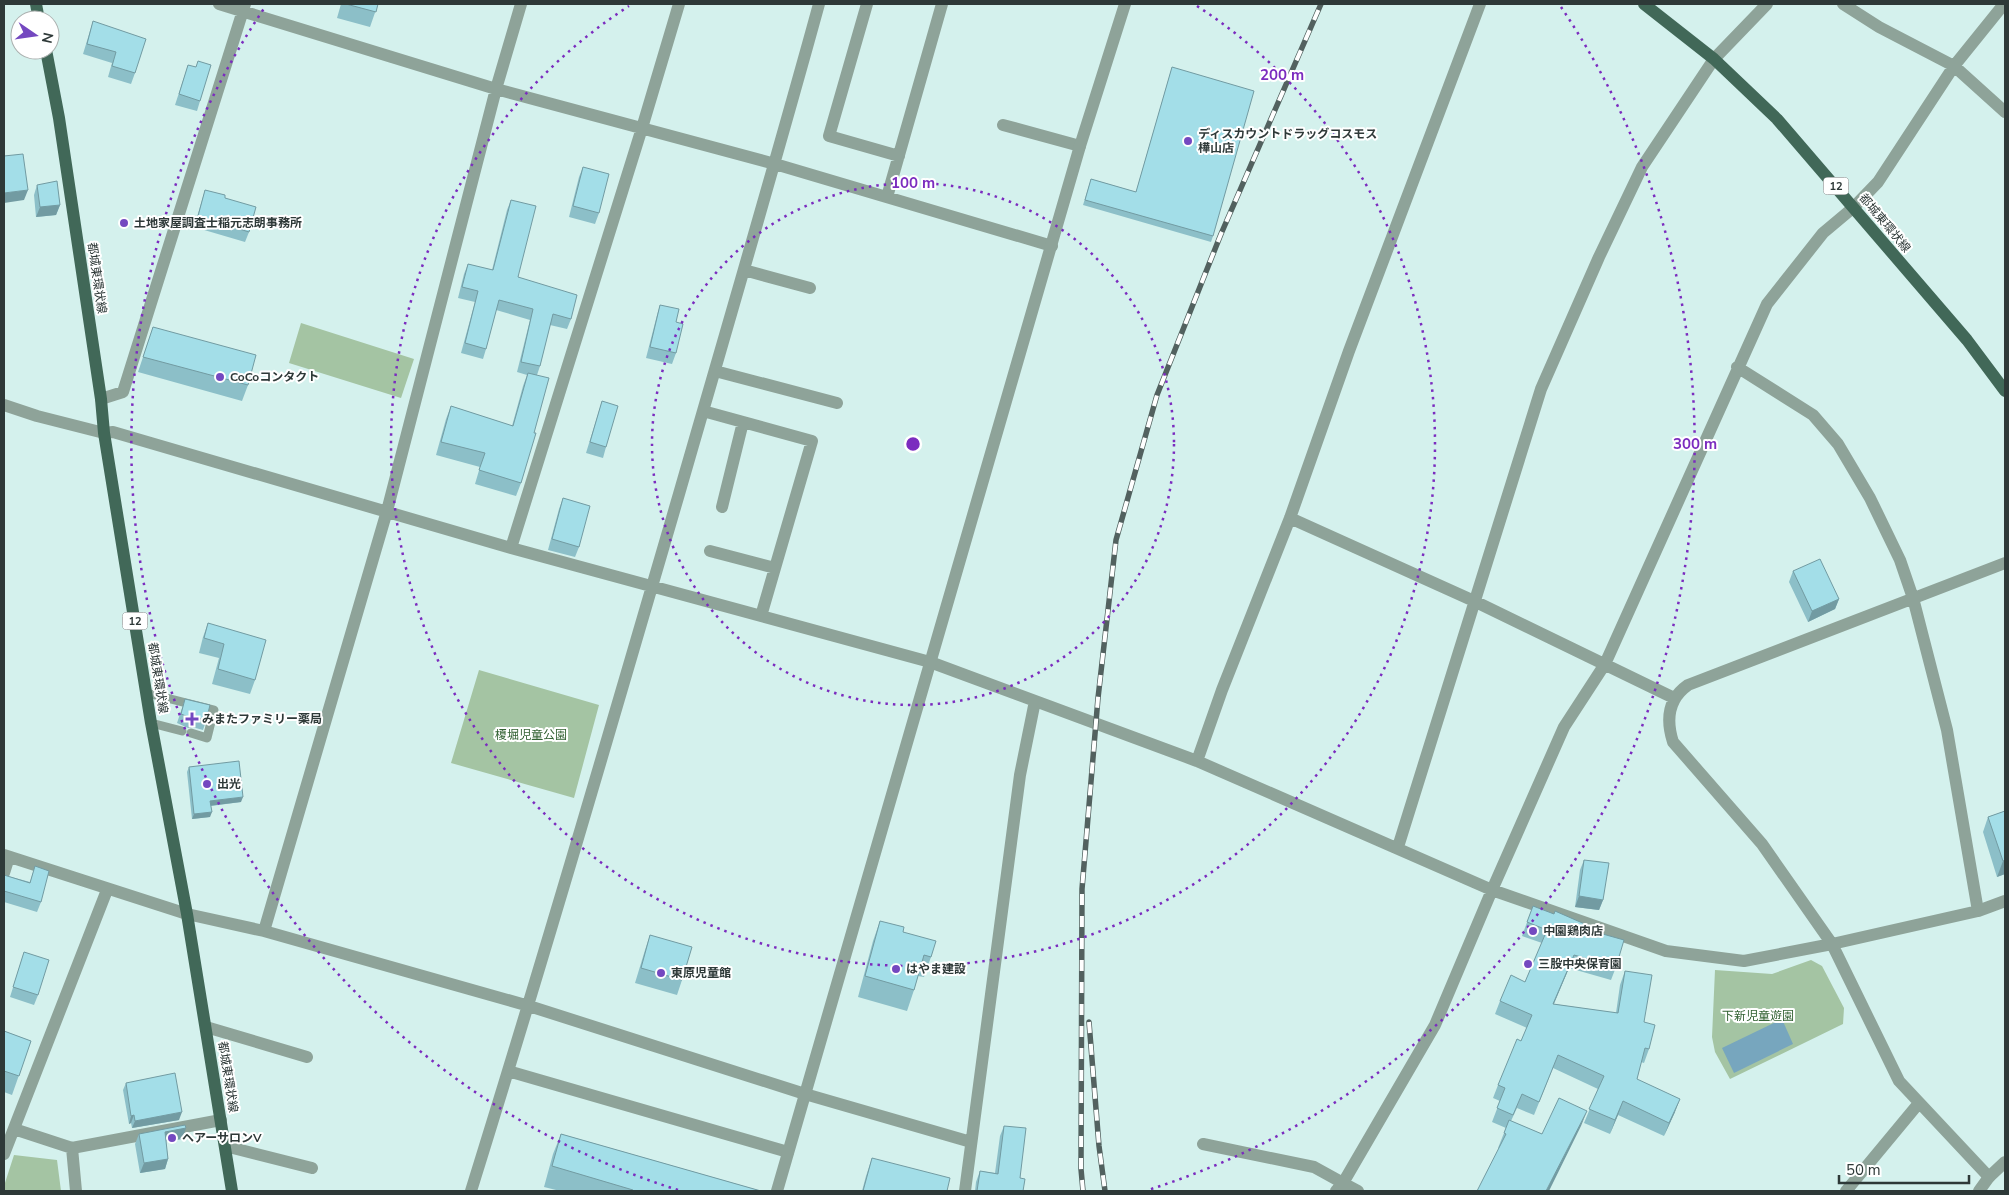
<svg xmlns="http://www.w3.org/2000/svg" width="2009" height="1195" viewBox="0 0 2009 1195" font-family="'Nunito Sans','Noto Sans JP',sans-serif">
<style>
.green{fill:#a4c4a3}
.water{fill:#77a6be}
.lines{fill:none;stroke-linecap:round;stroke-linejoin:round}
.service{stroke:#8ea399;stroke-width:9}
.minor{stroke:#8ea399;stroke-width:12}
.tertiary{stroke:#8ea399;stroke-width:12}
.primary{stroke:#416858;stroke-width:12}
.rail-casing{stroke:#52615f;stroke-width:5.5}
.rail{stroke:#fff;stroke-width:4;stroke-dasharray:11;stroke-linecap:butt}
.wall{fill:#8cbfc8}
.shaded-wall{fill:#729ba2}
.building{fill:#a3dee8;stroke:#729ba2}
.ring{fill:none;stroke:#7b2cbf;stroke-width:2.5;stroke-dasharray:2.5 5}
.poi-dot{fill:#7448c0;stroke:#fff;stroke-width:2}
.labels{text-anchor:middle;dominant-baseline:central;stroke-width:4;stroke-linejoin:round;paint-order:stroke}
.shield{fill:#fff;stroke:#6d7474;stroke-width:1}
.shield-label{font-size:11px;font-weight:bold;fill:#2e3938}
.poi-label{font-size:12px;font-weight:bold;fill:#2e3938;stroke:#fff;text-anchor:start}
.street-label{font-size:12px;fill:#2e3938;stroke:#fff}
.park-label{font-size:12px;fill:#336233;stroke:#fff}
.centre{fill:#7b2cbf;stroke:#fff;stroke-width:2.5}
.ring-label{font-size:15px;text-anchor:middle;font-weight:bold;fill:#7b2cbf;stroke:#fff;stroke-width:4;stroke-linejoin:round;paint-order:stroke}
</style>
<rect width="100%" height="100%" fill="#d4f1ed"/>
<path class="green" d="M301,323L414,359L401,398L289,363Z
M479,670L599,705L574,798L451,763Z
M1811,960L1822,966L1844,1008L1843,1024L1730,1079L1715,1052L1712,1037L1715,970L1772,974Z
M14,1155L57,1160L61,1191H4V1186Z"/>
<path class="water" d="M1782,1019L1793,1044L1734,1073L1722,1048Z"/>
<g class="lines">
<path class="service" d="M147,693L214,710L207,738L191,733
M151,723L182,731"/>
<path class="minor" d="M219,4L496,89L775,164L1052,246
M867,4L829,136L899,156
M1843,4L1879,27L1954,66L2005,112
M1003,125L1080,146
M887,197L942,4
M744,270L810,288
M1737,367L1813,415L1838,444L1870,498L1900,560L1913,598L1947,730L1978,911
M715,371L837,403
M101,399L123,392L245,4
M4,405L37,416L104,433L113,432L511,548L930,662L1197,761L1492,890L1666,951L1744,961L1832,944L1978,911L2005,901
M703,411L812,441L761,616
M722,507L743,422
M1290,518L1474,601L1674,698
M511,548L642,128L679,4
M710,551L775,568
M1197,761L1222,690L1290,518L1349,351L1480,4
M1398,847L1541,389L1599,257L1642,167L1714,59
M4,855L187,914L264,931L529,1006L805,1094L971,1142
M4,873L9,857
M264,931L387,511L496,89L521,4
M206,1027L307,1057
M508,1071L788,1152
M14,1129L72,1148L76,1191
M1203,1144L1314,1167L1343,1183L1336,1191
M225,1146L312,1168
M72,1148L221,1120
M4,1154L107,890
M1989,1177L1899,1081L1832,944L1762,844L1673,742C1666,720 1668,699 1688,685L2005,563
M471,1191C543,960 611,727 679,494C726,331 774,168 819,4
M965,1191L1020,775L1035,701
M1358,1191L1343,1183L1435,1025L1492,890L1564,727L1605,664L1767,304L1823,233L1854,207L1878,182L1954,66L2004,4
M1846,1191L1919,1103"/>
<path class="tertiary" d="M1714,59L1767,4
M777,1191L1080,146L1125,4
M1979,1191L1989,1177L2005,1162"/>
<path class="primary" d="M36,4L39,20
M1644,4L1714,59L1777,119L1967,340L2005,391
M46,50L59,118L101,399L104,433L151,723L187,914L232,1191"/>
<g class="rail-casing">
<path id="rail" d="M1089,1022L1099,1146L1105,1191
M1083,1191L1081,1169L1082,889L1098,698L1116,540L1157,395L1221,234L1321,4"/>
</g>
<use href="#rail" class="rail"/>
</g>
<path class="wall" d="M341,4H378L370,27L337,18Z
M93,21L135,73L131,84L108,77L112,63L83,54Z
M188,65L200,101L197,111L175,105Z
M1172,67L1213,236L1211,242L1083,205L1091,179L1136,192Z
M583,167L599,213L595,224L569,217L579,177Z
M37,185L60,205L56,215L36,217L34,195Z
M205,190L225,198L249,232L245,242L194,227Z
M511,200L518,277L571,319L567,329L550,325L540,366L537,375L521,483L516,496L475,484L480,467L436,455L446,419L451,406L512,426L523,386L527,375L517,372L530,320L496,310L486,349L483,359L461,353L475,302L458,298L464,274L468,264L492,270L507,210Z
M660,305L676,322V353L672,364L646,358L657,315Z
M153,327L248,385L242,401L138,372Z
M602,401L606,447L603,458L586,453Z
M563,498L579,547L575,557L548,550L559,509Z
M1793,571L1839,599L1835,609L1808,622L1789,582Z
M208,623L255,680L250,694L212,684L219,658L199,653L203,637Z
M185,699L206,721L203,730L192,727L188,728L177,723Z
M189,767L241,802L211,806L210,817L192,819L187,772Z
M2005,811V874L1997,877L1983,832L1988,817Z
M1584,860L1603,900L1599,910L1575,907L1580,870Z
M35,866L41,902L37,912L4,902V875L30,882Z
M1533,906L1585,930L1616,967L1611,980L1569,968L1554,1004L1616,1013L1620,985L1625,971L1644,1022L1649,1049L1644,1063L1641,1062L1637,1079L1675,1112L1664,1136L1618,1115L1610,1134L1584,1123L1598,1089L1553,1068L1534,1115L1517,1108L1511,1121L1542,1134L1581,1126L1498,1148L1506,1128L1492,1122L1500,1101L1493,1098L1498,1085L1521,1041L1527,1028L1495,1014L1500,1001L1525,982L1542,943L1522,936Z
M880,921L903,932L931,957L924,977L918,976L914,990L907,1011L858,997L873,941Z
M650,935L682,980L677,995L635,983L645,950Z
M24,952L38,995L34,1005L10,997Z
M4,1031L31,1041L12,1095L4,1092Z
M126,1083L179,1120L132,1128L131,1123L129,1124L123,1090Z
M1004,1126L1023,1191H975L976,1182L980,1171L995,1173L1000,1136Z
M139,1134L182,1139L166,1141L168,1159L165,1169L140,1173L135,1144Z
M561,1134L761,1191H560L544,1187L553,1154Z
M872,1158L947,1191H862L866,1176Z"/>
<path class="shaded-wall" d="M28,190L24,200L4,203V193Z
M60,205L56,215L36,217L40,207Z
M1839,599L1835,609L1808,622L1812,611Z
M196,717L192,727L188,728L191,718Z
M243,797L241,802L208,806L210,801Z
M212,812L210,817L192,819L194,814Z
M2005,860V874L1997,877L2003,861Z
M1579,896L1603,900L1599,910L1575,907Z
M1574,955L1569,968L1548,1017L1553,1004Z
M1680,1099L1675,1112L1664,1136L1669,1123Z
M1623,1101L1618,1115L1610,1134L1615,1120Z
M1587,1111L1581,1126L1549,1191H1546Z
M182,1112L179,1120L132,1128L135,1121Z
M134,1115L131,1123L129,1124L131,1116Z
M186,1128L182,1139L161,1142L165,1132Z
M168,1159L165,1169L140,1173L144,1163Z"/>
<path class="building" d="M346,4H378L376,12Z
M93,21L146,39L135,73L112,66L116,52L87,44Z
M198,61L211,65L200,101L179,94L188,65L196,67Z
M1172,67L1254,91L1213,236L1085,200L1091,179L1136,192Z
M23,154L28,190L4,193V156Z
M583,167L609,174L599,213L573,206Z
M57,181L60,205L40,207L37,185Z
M205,190L225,195V198L256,207L249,232L198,216Z
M511,200L536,206L518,277L577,295L571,319L553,314L540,366L521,362L533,309L499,300L486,349L465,343L478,291L462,287L468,264L493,270Z
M660,305L679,309L676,322L683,324L676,353L650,347Z
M153,327L256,355L248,385L143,357Z
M528,373L549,378L534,433H536L521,483L479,470L485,453L441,442L451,406L513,426Z
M602,401L618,406L606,447L590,442Z
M563,498L590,506L579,547L552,539Z
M1820,559L1839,599L1812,611L1793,571Z
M208,623L266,640L255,680L218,669L224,644L204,638Z
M185,699L210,705L206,721L196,717L191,718L181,714Z
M239,761L243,797L210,801L212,812L194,814L189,767Z
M2005,811V860L2003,861L1988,817Z
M1584,860L1609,863L1603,900L1579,896Z
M35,866L49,871L41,902L4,891V875L30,883Z
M1533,906L1554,914L1555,911L1587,925L1585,929L1624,940L1616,967L1574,955L1553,1004L1618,1013L1625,971L1652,975L1644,1022L1655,1025L1649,1049L1645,1048L1637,1079L1680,1099L1669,1123L1623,1101L1615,1120L1589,1109L1604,1076L1558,1055L1539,1102L1522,1094L1513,1115L1497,1108L1505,1088L1498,1085L1517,1039L1521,1041L1532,1015L1500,1001L1511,975L1525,982L1547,930L1527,922Z
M880,921L904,927L903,932L936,941L931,957L924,955L914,990L865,976Z
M650,935L692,947L682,980L641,968Z
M24,952L49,960L38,995L13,987Z
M4,1031L31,1041L19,1076L4,1071Z
M175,1073L182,1112L135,1121L134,1115L131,1116L126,1083Z
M1559,1098L1587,1111L1546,1191H1477L1506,1134L1504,1133L1509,1120L1542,1134Z
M185,1125L186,1128L165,1132L168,1159L144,1163L139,1134Z
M1004,1126L1026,1128L1020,1178L1025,1179L1023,1191H977L980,1171L998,1174Z
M561,1134L761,1191H633V1190L552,1166Z
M872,1158L950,1178L947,1191H863Z"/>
<g class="ring">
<circle cx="913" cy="444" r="261"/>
<path d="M1197 6A522 522 0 1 1 629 6"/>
<path d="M678 1190A782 782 0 0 1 265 7M1561 7A782 782 0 0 1 1148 1190"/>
</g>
<g class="poi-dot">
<circle cx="1188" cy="141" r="5"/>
<circle cx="124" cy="223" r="5"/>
<circle cx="220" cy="377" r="5"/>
<path d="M189.5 711.5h5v5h5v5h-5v5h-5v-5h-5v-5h5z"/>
<circle cx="207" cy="784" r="5"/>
<circle cx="1533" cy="931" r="5"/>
<circle cx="1528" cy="964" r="5"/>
<circle cx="896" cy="969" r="5"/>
<circle cx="661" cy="973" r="5"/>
<circle cx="172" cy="1138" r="5"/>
</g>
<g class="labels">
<g class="shield">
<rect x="1823.5" y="177.5" width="25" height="17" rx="4"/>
<rect x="122.5" y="612.5" width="25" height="17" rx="4"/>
</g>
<g class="shield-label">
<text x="1836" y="186">12</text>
<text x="135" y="621">12</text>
</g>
<g class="poi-label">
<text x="1198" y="134">ディスカウントドラッグコスモス<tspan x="1198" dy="14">樺山店</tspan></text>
<text x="134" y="223">土地家屋調査士稲元志朗事務所</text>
<text x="230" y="377">CoCoコンタクト</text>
<text x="202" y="719">みまたファミリー薬局</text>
<text x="217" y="784">出光</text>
<text x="1543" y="931">中園鶏肉店</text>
<text x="1538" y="964">三股中央保育園</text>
<text x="906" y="969">はやま建設</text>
<text x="671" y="973">東原児童館</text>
<text x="182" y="1138">ヘアーサロンV</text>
</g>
<g class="street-label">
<text transform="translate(1885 223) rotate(50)">都城東環状線</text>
<text transform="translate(97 278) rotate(82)">都城東環状線</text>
<text transform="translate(158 678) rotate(81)">都城東環状線</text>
<text transform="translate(228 1077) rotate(81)">都城東環状線</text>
</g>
<g class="park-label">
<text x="531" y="735">榎堀児童公園</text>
<text x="1758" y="1016">下新児童遊園</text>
</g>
</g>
<circle cx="913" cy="444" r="8" class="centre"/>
<g class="ring-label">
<text x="1282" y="80">200 m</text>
<text x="913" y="188">100 m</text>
<text x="1695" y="449">300 m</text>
</g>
<rect width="2009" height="1195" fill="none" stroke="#2e3938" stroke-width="10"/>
<g transform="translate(35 35) rotate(103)"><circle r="24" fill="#ffffff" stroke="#abb0af"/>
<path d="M0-4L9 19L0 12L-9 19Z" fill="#7448c0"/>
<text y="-8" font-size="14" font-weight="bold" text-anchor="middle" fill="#2e3938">N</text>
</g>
<path d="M1839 1175v8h130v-8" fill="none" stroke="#2e3938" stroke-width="2.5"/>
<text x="1846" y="1175" font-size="15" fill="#2e3938" stroke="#ffffff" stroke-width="4" paint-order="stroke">50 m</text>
</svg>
